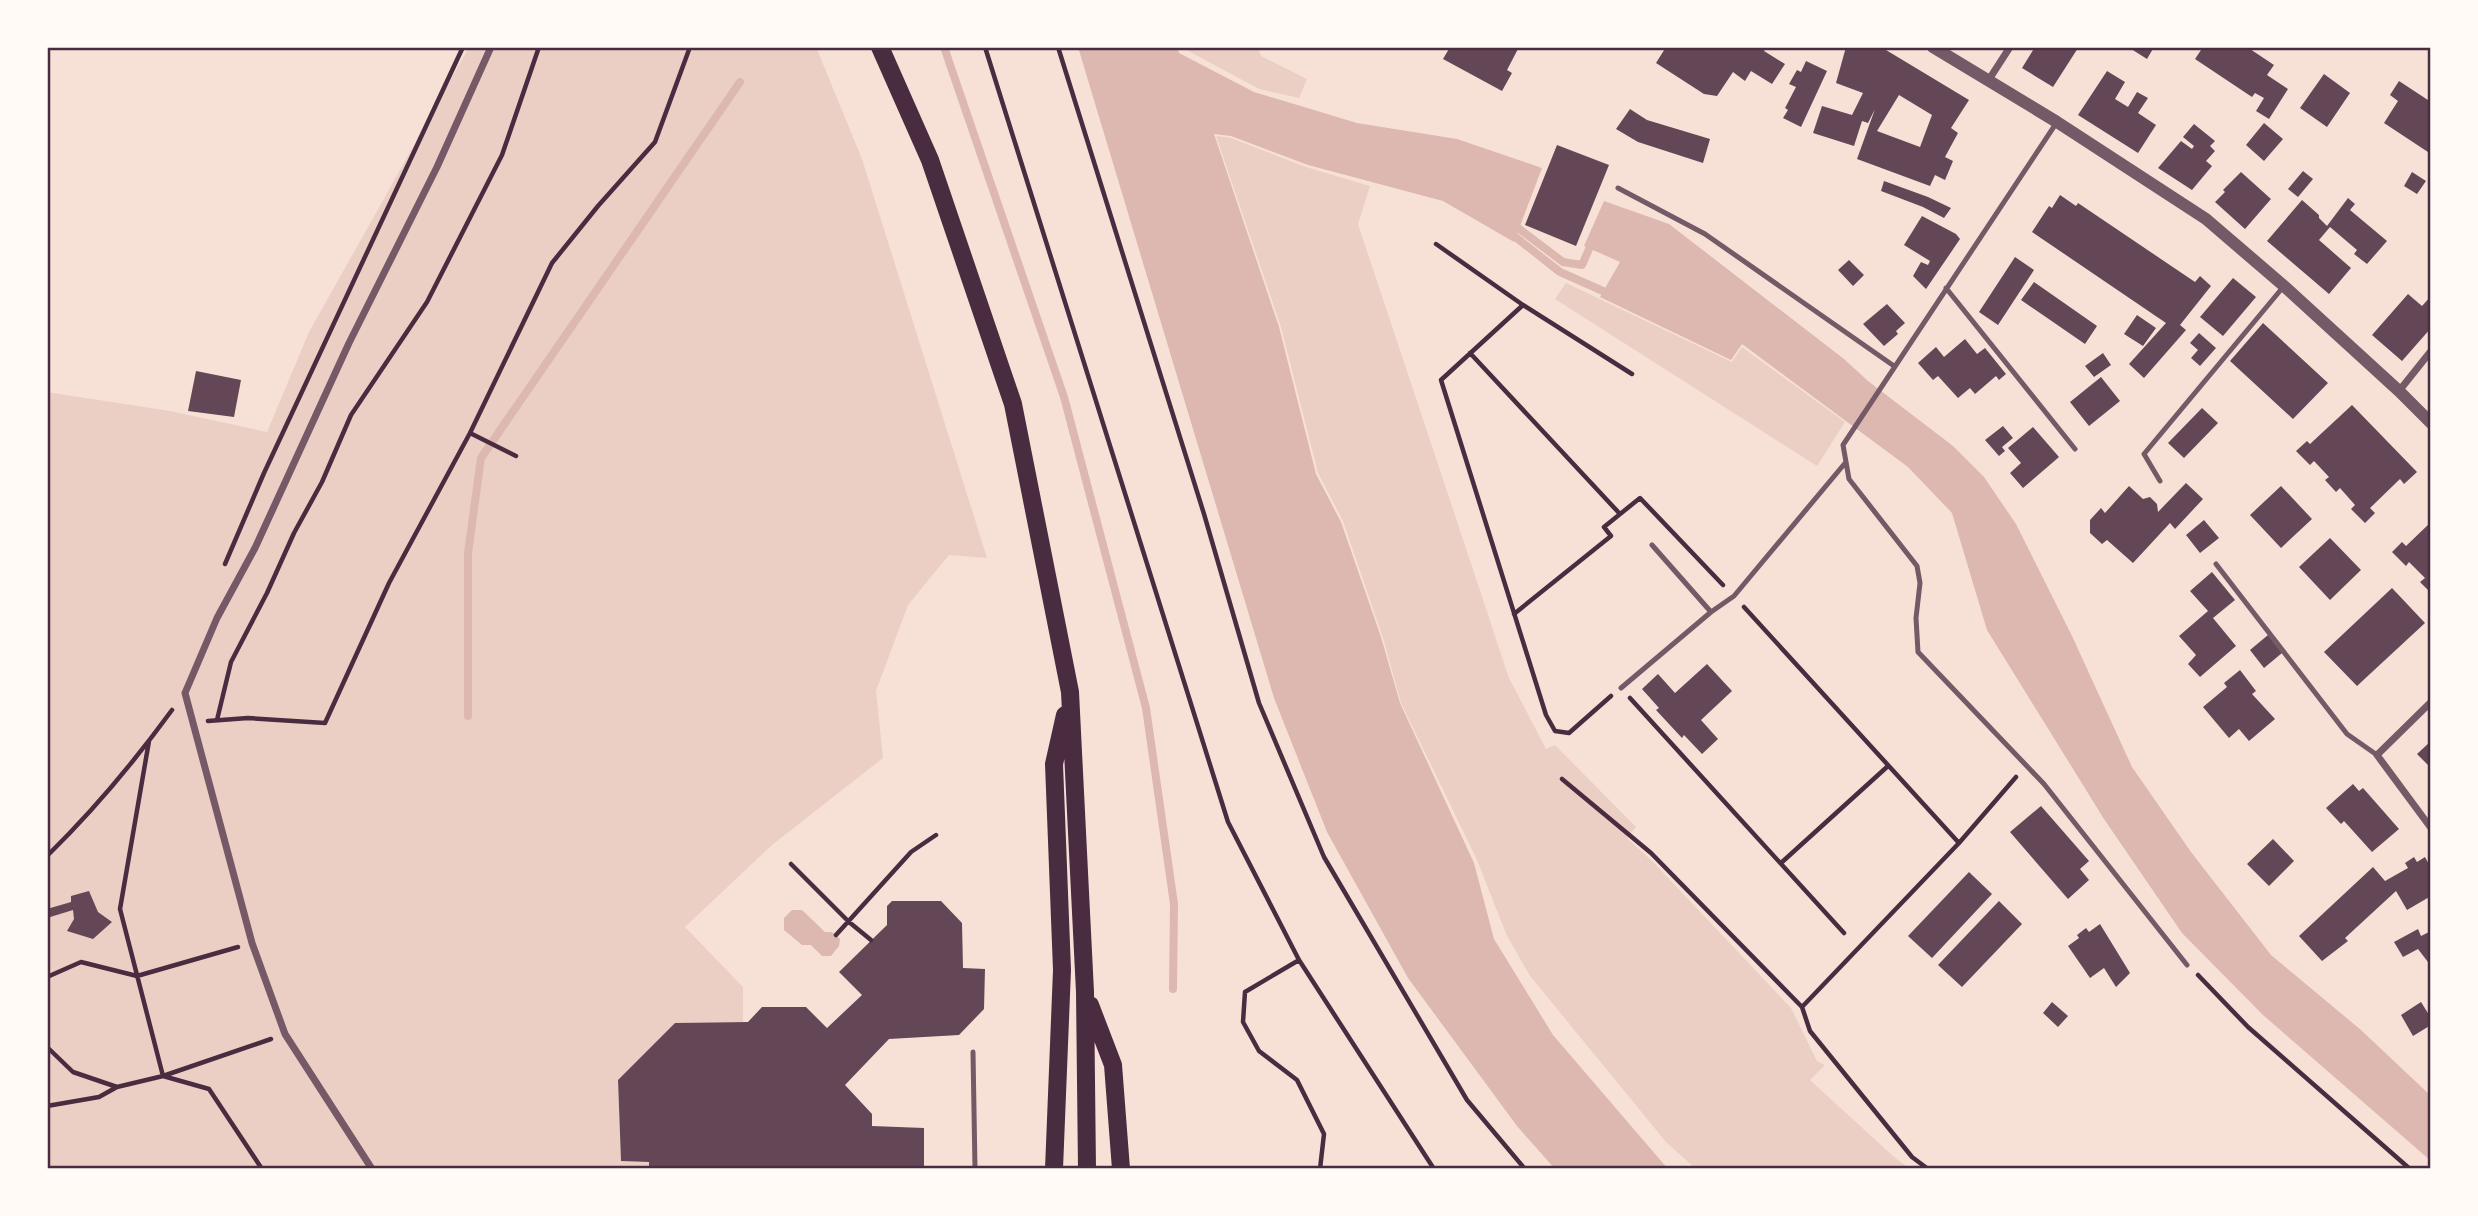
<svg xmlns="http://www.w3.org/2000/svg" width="2478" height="1216" viewBox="0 0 2478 1216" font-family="Bitter,serif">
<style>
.green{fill:#ebcfc5}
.water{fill:#dcb8b0}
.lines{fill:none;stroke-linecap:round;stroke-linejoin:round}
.stream{stroke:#dcb8b0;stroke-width:8}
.building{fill:#644757;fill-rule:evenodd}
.path{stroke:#4a2c40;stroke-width:4.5}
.service{stroke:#755966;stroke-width:5}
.minor{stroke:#755966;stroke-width:7}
.tertiary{stroke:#755966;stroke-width:12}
.primary{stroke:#4a2c40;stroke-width:18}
.neatline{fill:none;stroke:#4a2c40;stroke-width:2.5}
</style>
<rect width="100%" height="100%" fill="#f7e1d7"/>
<path class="green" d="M469,47H816L862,159L987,558L949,555L908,605L876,691L883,758L772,845L685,927L743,987V1022L675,1023L618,1080L621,1161L649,1162V1169H47V392L170,411L267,432L309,332Z
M1181,47H1258L1261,56L1307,79L1299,98L1259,89Z
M1216,136L1231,138L1306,167L1370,186L1358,224L1509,678L1546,749L1555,745L1636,827L1627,838L1652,861L1791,1008L1817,1061L1825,1065L1810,1080L1893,1156L1910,1169H1696L1666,1142L1530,976L1507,936L1477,860L1401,703L1383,638L1343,521L1318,473L1281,327Z
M1566,283L1732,362L1742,347L1845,422L1817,466L1555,299Z"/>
<path class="water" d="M1078,47H1178L1179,53L1254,92L1357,123L1457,139L1542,168L1514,242L1443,201L1308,165L1231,136L1214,134L1279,327L1316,474L1341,522L1381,637L1400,703L1474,863L1494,939L1553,1035L1668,1169H1555L1517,1126L1408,978L1327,832L1274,698Z
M1604,201L1669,224L1844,359L1868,381L1953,446L1984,477L2016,524L2072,636L2132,767L2191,852L2271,955L2361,1030L2431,1096V1161L2263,1015L2182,933L2104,819L1987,630L1952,513L1908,467L1742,344L1731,360L1600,297L1620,262L1584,246Z
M792,910H802L825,932H832L840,939L839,946L831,956H822L811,945H802L784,930V918Z"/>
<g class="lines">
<path class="stream" d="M944,47L1064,397L1146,708L1174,904L1173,989
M1510,222L1563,262L1582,265L1593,240
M1509,232L1560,272L1603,291
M468,716V553L481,458L740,82"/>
</g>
<path class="building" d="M1450,47H1519L1507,70L1512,73L1502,91L1443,59Z
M1666,47H1766L1764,51L1785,64L1772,84L1751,71L1745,81L1733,72L1717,96L1704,94L1656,63Z
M1846,47H1881L1969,100L1951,128L1958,133L1945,157L1953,161L1945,180L1935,175L1930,186L1857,159L1875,109L1868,123L1862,121L1854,146L1813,133L1822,106L1852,115L1863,93L1836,83ZM1899,95L1932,115L1920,147L1877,131Z
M2035,47L2078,48L2053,87L2022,68Z
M2128,47H2154L2147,59Z
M2203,47H2247L2274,65L2267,75L2288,89L2269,119L2256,111L2264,98L2255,93L2252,97L2195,59Z
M1806,61L1827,71L1801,127L1783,118L1788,110L1785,108L1796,87L1789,84L1797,70L1801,72Z
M2107,71L2125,82L2115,99L2128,107L2137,92L2148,98L2138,113L2156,125L2138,153L2078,115Z
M2324,74L2350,93L2327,127L2300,108Z
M2399,81L2431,102V154L2384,123L2398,101L2390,95Z
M1630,109L1647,120L1710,139L1703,163L1638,142L1616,129Z
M2264,123L2283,139L2264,161L2246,145Z
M2194,124L2215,141L2210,146L2215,151L2206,161L2212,166L2192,190L2158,168L2181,141L2192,149L2194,146L2183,137Z
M1557,145L1609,165L1576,246L1525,225Z
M2303,171L2313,179L2298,197L2288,189Z
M2241,172L2271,199L2245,229L2215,202L2225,192L2223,190Z
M2412,172L2426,181L2417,194L2404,186Z
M1884,181L1928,197L1951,208L1944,218L1923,207L1881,191Z
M2060,195L2076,206L2078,203L2195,282L2200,276L2211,286L2180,325L2186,330L2144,378L2129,364L2166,323L2032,232L2049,206L2052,208Z
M2348,198L2355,204L2350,210L2387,241L2367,264L2354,254L2357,250L2330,227L2319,240L2351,268L2329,294L2267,241L2302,200L2319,215V218L2327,226Z
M1922,216L1956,234L1960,239L1926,289L1913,276L1921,262L1928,265L1930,261L1904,245Z
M2015,257L2034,270L1998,325L1979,312Z
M1849,260L1864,275L1853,286L1838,270Z
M2233,278L2256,297L2223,336L2200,317Z
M2034,282L2097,326L2085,344L2021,300Z
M2408,294L2422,306L2431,296V328L2402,361L2372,335Z
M1887,304L1905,323L1896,331L1898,334L1884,346L1863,324Z
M2137,315L2156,328L2143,346L2124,334Z
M2263,323L2328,383L2293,419L2230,361Z
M2199,333L2216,348L2200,366L2191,358L2198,350L2190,343Z
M1965,339L1977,354L1985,348L2006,374L1999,380L1996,376L1975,394L1970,388L1958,398L1938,376L1933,380L1918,363L1936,347L1944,357Z
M2103,353L2111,365L2094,377L2085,366Z
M196,371L241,380L234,417L188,411Z
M2101,377L2120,401L2089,426L2070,402Z
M2352,405L2417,472L2404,484L2400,479L2370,508L2375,513L2365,523L2351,509L2355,505L2340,488L2336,492L2325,480L2329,477L2314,461L2310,465L2296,451L2307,441L2310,444Z
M2202,408L2218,423L2184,458L2168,443Z
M2003,426L2013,438L2002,447L2005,451L1999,456L1985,440Z
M2033,427L2059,457L2023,488L2010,473L2021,463L2008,448Z
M2186,483L2203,499L2175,529L2170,523L2133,563L2107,540L2102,544L2090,533V520L2101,508L2105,513L2129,486L2143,499L2150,497L2157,504L2158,512Z
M2281,486L2312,519L2281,548L2250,515Z
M2204,520L2219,538L2200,553L2186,535Z
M2431,522V593L2420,582L2425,578L2409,562L2406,566L2392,552L2402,542L2406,546Z
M2330,538L2361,570L2330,600L2299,567Z
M2212,572L2235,600L2213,618L2236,646L2200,677L2188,664L2196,655L2179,636L2208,611L2190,591Z
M2392,588L2425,623L2357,686L2324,652Z
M2268,635L2282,653L2264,668L2250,650Z
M1707,664L1732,691L1701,720L1718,739L1702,754L1684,735L1682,738L1656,710L1659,708L1642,689L1658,674L1675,693Z
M2240,670L2256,691L2252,694L2275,719L2249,741L2239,729L2229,738L2203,707L2227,687L2224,683Z
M2431,741V768L2417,754Z
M2353,784L2359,791L2363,788L2399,829L2372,852L2344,821L2341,824L2326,808Z
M2041,806L2089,861L2080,869L2089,880L2068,899L2010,832Z
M2273,839L2294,861L2269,886L2247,864Z
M2414,857L2417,862L2425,857L2431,868V896L2407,910L2396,891L2345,938L2348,941L2322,961L2299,936L2373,867L2385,881L2408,868L2405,863Z
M1969,872L1992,894L1932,958L1908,936Z
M89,891L98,912L112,922L93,939L67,931L74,919L73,910L47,918V909L71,902V896Z
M892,901H941L962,923L963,968L985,969L984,1009L959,1035L889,1039L845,1085L872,1114V1126L924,1128V1169H649V1162L621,1161L618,1080L675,1023L748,1022L762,1007H806L827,1028L862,995L839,972L887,925V906Z
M1999,901L2022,924L1962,987L1938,965Z
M2100,924L2130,973L2116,987L2104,968L2090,978L2068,946L2079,938L2077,935L2086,928L2089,932Z
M2418,929L2421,936L2431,931V966L2418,949L2403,957L2394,942Z
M2052,1002L2068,1016L2058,1027L2043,1013Z
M2421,1002L2431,1018V1025L2413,1036L2401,1015Z"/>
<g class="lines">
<path class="path" d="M985,47L1228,822L1299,960L1434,1169
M1058,47L1204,514L1259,703L1324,857L1467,1100L1525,1169
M1436,244L1523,305L1632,374
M1523,305L1441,380L1546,715L1555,731L1569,733L1611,696
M1470,353L1620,514
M470,433L516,456
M225,564L264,473L463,47
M1744,607L1959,843
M1514,614L1611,536L1604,527L1640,498L1723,585
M1630,698L1844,933
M217,720L231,662L267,593L294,533L322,482L351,415L427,302L502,155L539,47
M208,721L248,718L325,723L389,583L470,433L552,263L598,206L655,142L690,47
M149,741L120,909L163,1076L209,1089L262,1169
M1562,779L1651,853L1802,1007L1959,843L2016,777
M47,856C93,811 134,762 172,710
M1781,863L1888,766
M791,864L849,922L871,940
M836,935L911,852L936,835
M1299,960L1245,992L1243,1022L1259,1051L1297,1080L1324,1134L1320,1169
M2198,975L2248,1027L2410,1169
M47,977L81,962L137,976L238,947
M1802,1007L1810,1031L1912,1157L1928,1169
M47,1047L73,1072L117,1087L163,1076L271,1039
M47,1106L99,1097L117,1087"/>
<path class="service" d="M2057,122L1843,445L1849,479L1917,566L1920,583L1916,618L1918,652L2044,784L2187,965
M1618,188L1705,234L1894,366
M1946,288L2075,449
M2160,481L2144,454L2284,286
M1652,545L1711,612
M2216,564L2347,734L2377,755
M1621,688L1711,612L1734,596L1846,462
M973,1052L975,1169"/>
<path class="minor" d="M1988,81L2010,47
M2399,391L2431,351
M2431,702L2377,755L2431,828
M372,1169L285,1034L252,943L185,693L217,618L255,548L349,343L437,167L491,47"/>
<path class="tertiary" d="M1933,47L2057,122L2206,219L2284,286L2399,391L2431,423"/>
<path class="primary" d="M880,47L930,160L1013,404L1070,692L1085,992L1087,1169
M1090,1005L1113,1065L1121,1169
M1054,1169L1062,970L1054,764L1065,715"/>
</g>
<rect width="2478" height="1216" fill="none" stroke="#fffaf5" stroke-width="98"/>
<rect x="49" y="49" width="2380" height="1118" class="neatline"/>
</svg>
